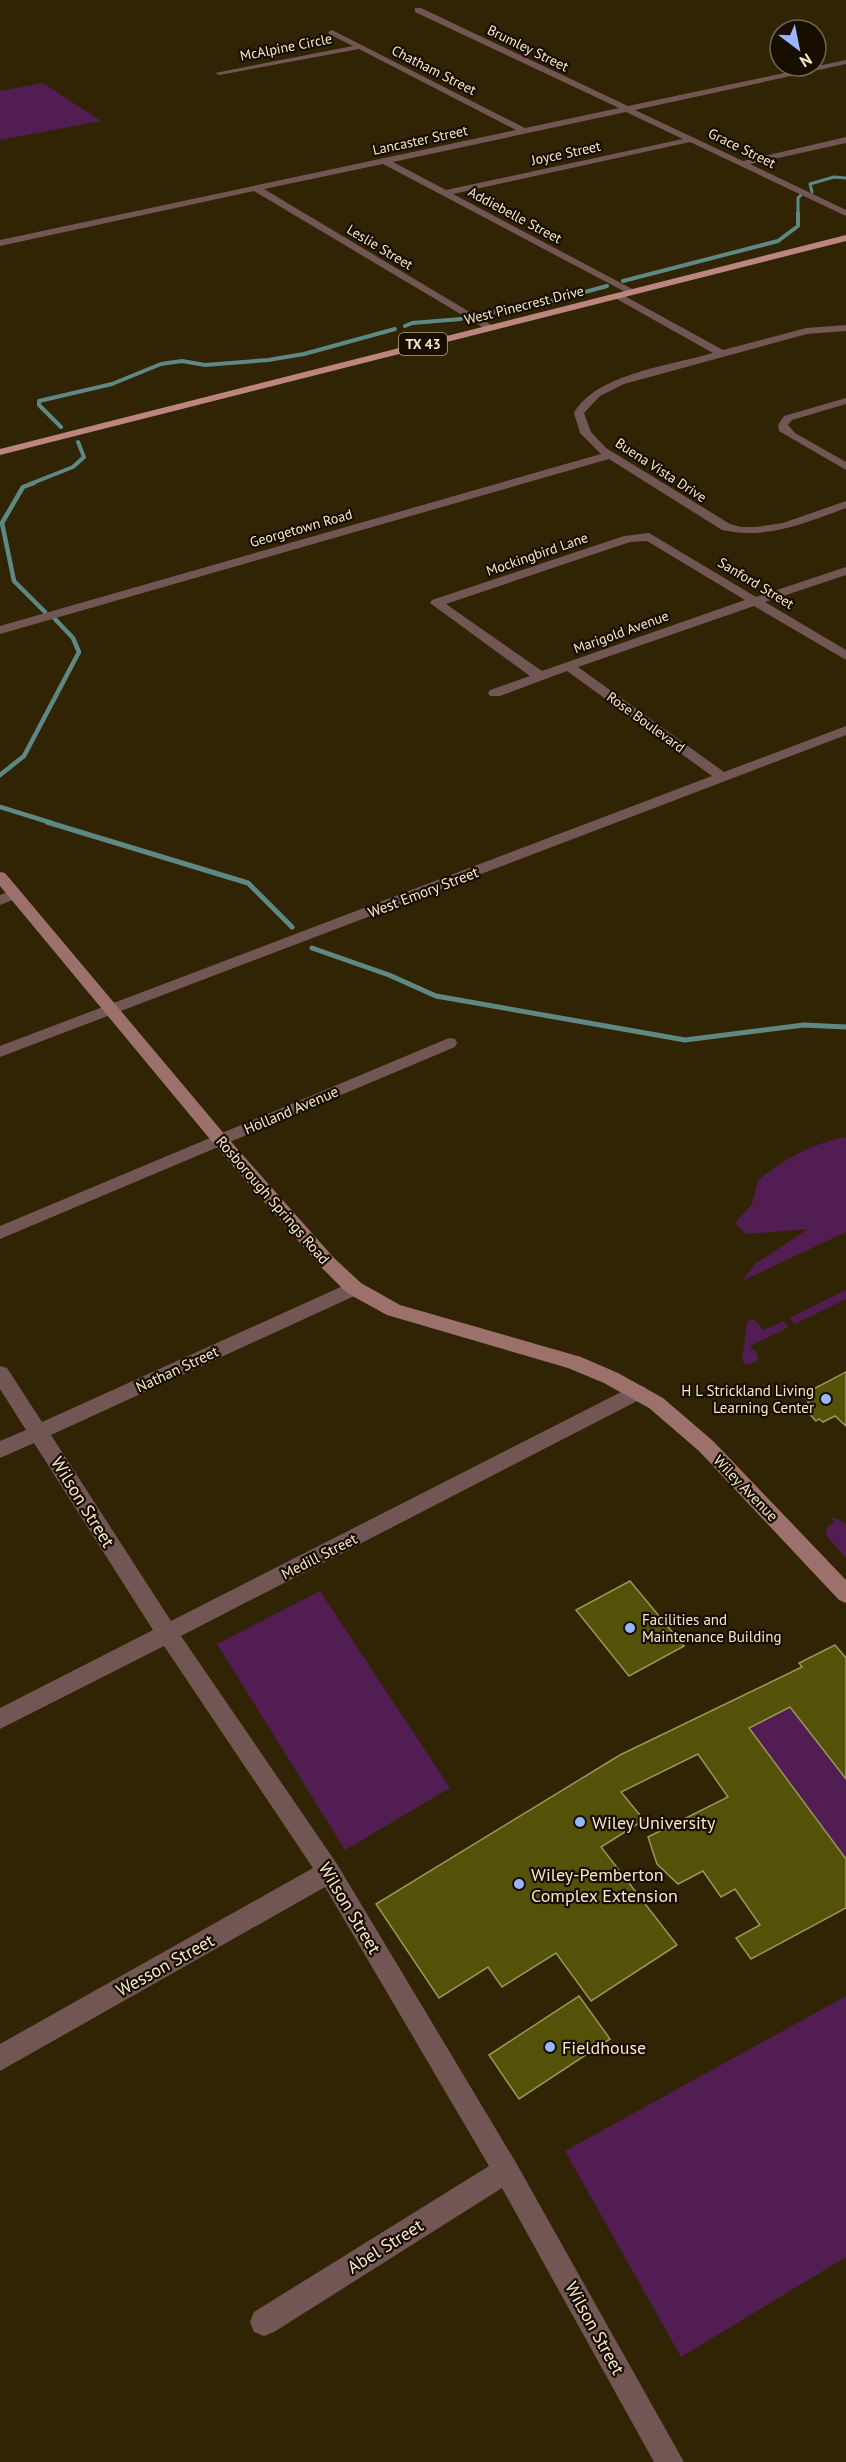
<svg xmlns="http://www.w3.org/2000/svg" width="846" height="2462" viewBox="0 0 846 2462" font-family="'PT Sans',sans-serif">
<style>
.green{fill:#511d52}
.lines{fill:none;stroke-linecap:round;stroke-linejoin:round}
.stream-far3{stroke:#5e8884;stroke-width:3}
.stream-far2{stroke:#5e8884;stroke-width:4}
.stream-far1{stroke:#5e8884;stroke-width:4.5}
.stream{stroke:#5e8884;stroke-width:5}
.building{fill:#545109;stroke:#989659;stroke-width:1.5}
.street{fill:#715653;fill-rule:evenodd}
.secondary{fill:#9c716b;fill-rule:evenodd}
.primary{fill:#bc857e;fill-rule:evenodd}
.poi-dot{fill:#98b6fd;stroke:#170e00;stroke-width:2}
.labels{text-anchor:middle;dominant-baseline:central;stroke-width:4.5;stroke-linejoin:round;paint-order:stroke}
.far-street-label{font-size:14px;fill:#f5e8cb;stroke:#170e00}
.shield{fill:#170e00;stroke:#b2a78e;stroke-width:1.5}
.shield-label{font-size:14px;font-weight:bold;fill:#f5e8cb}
.street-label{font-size:15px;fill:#f5e8cb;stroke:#170e00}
.poi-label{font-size:15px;fill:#f5e8cb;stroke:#170e00;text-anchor:end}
.near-street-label{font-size:18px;fill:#f5e8cb;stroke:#170e00}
.near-poi-label{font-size:18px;fill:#f5e8cb;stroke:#170e00;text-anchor:start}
</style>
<rect width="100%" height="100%" fill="#312405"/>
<path class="green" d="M43,83L101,121L0,140V91Z
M846,1137V1232L742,1281L755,1264L808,1229L746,1234L735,1223L752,1204L758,1180C787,1158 810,1144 846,1137Z
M846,1290V1299L795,1324L789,1318Z
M753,1319L764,1330L783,1321L789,1327L750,1346L758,1355V1360L750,1364H745L742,1360L747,1322Z
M831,1518H836L846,1524V1558L825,1534L827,1532V1527L835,1522Z
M320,1591L450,1788L345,1850L217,1644Z
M790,1707L846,1779V1859L749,1728Z
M846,1996V2257L681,2357L565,2151Z"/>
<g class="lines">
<path class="stream-far3" d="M812,192L810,184L834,177L846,178
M798,215V198L801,195"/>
<path class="stream-far2" d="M623,281L778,241L798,226V213
M478,315L548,302L607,286
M405,326L412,323L461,319
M61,427L39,405V401L112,384L161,364L182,361L205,365L268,360L304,354L395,329
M30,484L73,467L84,457L78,442"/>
<path class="stream-far1" d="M34,483L23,487L2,523L14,581L45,612
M0,775L24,756L79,652L73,638L55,619
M0,807L52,823"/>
<path class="stream" d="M47,822L248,883L292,927
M312,948L389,975L436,996L685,1040L804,1025L846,1027"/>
</g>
<path class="building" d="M846,1372V1426L835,1416L823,1422L819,1419L816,1421L805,1409L807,1407L805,1405L809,1402L802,1395Z
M630,1581L684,1646L629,1676L576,1610Z
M835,1645L846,1658V1779L790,1707L749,1728L846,1859V1908L751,1959L736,1938L760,1925L735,1889L721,1897L703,1871L678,1884L657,1864L648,1837L728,1797L698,1754L621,1792L644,1820L601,1847L677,1945L591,2001L556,1953L502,1987L488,1967L439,1998L376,1904L620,1755L802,1667L799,1663Z
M579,1996L610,2039L519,2099L489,2055Z"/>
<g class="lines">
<path class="street" d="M415,8H421L628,106L846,60V64L635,110L743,161L846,137V143L750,164L846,210V216L690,142L453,194L634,290V294L631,295L383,164L264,189L493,326V330L489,331L254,191L0,246V240L516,130L359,49L219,75L215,73L353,46L329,34L328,32L332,30L525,128L619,108L415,12ZM626,112L683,139L446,190L393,162Z
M615,294H621L723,350L806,328L846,325V331L807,334L624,384L600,396L584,413L591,432L606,448L730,524L741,527H756L783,523L846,501V508C805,523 766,540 722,530L609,459L0,634V626L601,454L580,433L574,413C596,374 672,365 713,353L615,298Z
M846,398V404L792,420L788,425L795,433L846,462V470L779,431L778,425L784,416Z
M649,533L756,597L846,567V575L765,602L846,650V660L754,606L578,667L724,772L846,726V735L0,1057V1046L712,776L567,671L500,696H490L488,693L490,690L530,676L430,603L432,600L624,536ZM647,541L745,600L542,671L446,604L630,542Z
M15,889L23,894L20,897L0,905V895Z
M449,1038L455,1039L457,1043L455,1047L0,1239V1226Z
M354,1281L361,1283L363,1288L361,1293L51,1435L171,1621L631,1387L638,1385L645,1387L648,1392L645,1397L181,1636L337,1864L515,2161L684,2462H654L502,2188L274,2332L264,2336L254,2332L250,2322L254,2312L489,2166L325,1887L0,2071V2044L313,1868L164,1646L0,1729V1708L153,1630L34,1443L0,1458V1441L26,1430L0,1389V1366L7,1368L42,1422Z"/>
<path class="secondary" d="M0,872L5,873L226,1136L334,1258L361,1283L400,1305L581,1357L618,1373L663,1398L713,1441L846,1580V1603L839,1600L699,1451L649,1408L604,1383L568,1368L387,1315L347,1293L322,1268L214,1144L0,886Z"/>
<path class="primary" d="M846,235V241L0,455V449Z"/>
</g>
<g class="poi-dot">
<circle cx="826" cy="1399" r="6"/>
<circle cx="630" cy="1628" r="6"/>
<circle cx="580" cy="1822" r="6"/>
<circle cx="519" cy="1884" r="6"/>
<circle cx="550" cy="2047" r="6"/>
</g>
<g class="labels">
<g class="far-street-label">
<text transform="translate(286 47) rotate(-11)">McAlpine Circle</text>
<text transform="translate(528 48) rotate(26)">Brumley Street</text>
<text transform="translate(434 70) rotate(27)">Chatham Street</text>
<text transform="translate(420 140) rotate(-12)">Lancaster Street</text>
<text transform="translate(742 148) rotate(26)">Grace Street</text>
<text transform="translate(566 153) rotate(-12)">Joyce Street</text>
<text transform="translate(515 215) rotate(28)">Addiebelle Street</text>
<text transform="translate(380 247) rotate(31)">Leslie Street</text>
<text transform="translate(524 305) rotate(-14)">West Pinecrest Drive</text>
<text transform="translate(661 470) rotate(33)">Buena Vista Drive</text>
<text transform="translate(301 528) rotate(-16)">Georgetown Road</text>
<text transform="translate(537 554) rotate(-19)">Mockingbird Lane</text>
<text transform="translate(756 583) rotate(31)">Sanford Street</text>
<text transform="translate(621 632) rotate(-20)">Marigold Avenue</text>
<text transform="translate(646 722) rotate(36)">Rose Boulevard</text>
</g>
<rect class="shield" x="399" y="333" width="48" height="22" rx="4.5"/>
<g class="shield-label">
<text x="423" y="344">TX 43</text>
</g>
<g class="street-label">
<text transform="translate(423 892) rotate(-21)">West Emory Street</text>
<text transform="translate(291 1110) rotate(-23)">Holland Avenue</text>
<text transform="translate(273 1200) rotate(49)">Rosborough Springs Road</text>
<text transform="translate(177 1369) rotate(-25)">Nathan Street</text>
<text transform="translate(746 1488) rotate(46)">Wiley Avenue</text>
<text transform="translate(319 1556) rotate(-27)">Medill Street</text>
</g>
<g class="poi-label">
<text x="814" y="1390">H L Strickland Living<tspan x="814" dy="17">Learning Center</tspan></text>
<text x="642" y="1619" text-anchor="start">Facilities and<tspan x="642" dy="17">Maintenance Building</tspan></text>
</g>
<g class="near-street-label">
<text transform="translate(83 1502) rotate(58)">Wilson Street</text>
<text transform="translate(350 1908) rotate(59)">Wilson Street</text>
<text transform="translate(165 1965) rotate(-29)">Wesson Street</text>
<text transform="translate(385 2246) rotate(-32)">Abel Street</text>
<text transform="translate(595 2328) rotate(61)">Wilson Street</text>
</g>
<g class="near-poi-label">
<text x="592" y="1822">Wiley University</text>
<text x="531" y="1874">Wiley-Pemberton<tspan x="531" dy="21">Complex Extension</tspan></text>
<text x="562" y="2047">Fieldhouse</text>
</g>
</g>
<g transform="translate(798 48) rotate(148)"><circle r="28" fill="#170e00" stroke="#706551" stroke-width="1.5"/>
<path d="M0-4.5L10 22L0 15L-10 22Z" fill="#98b6fd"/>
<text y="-9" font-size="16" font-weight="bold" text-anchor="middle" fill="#f5e8cb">N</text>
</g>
</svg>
